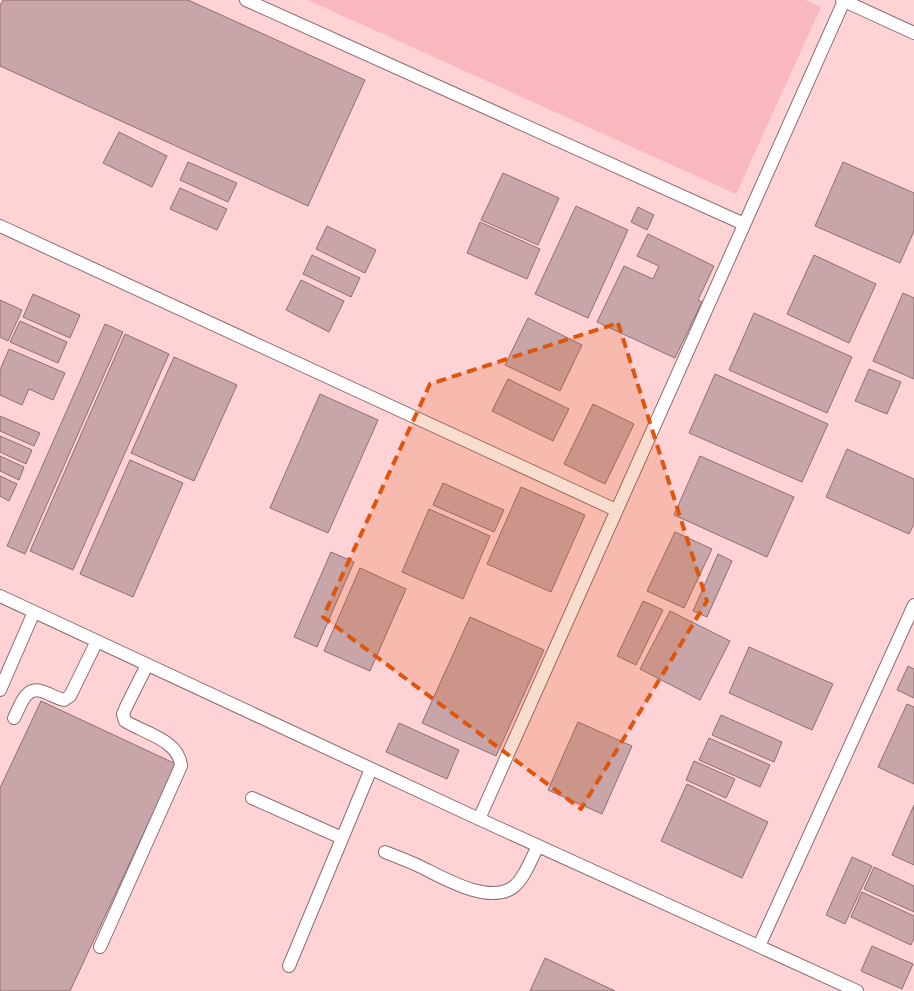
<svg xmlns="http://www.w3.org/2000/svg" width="914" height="991" viewBox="0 0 914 991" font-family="Ubuntu,sans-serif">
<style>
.built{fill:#ffd2d6}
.green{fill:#f8b8be}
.building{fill:#c7a5a8;stroke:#8f6f72}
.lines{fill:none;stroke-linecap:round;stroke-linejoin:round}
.service-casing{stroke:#8c6d70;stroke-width:14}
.service{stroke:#fff;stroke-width:12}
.marked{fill:#de560d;fill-opacity:0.2;stroke:#de560d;stroke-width:4;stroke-dasharray:10 6;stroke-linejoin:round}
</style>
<rect width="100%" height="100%" fill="#fde0e3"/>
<path class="built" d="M0,0H914V991H0Z"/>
<path class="green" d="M308,0H805L821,7L736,194Z"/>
<path class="building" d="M3,0H188L365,80L308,206L0,66V6Z
M119,132L167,156L152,187L103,163Z
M188,162L237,183L228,202L180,180Z
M843,162L914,193V231L900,263L815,226Z
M503,173L559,198L538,245L481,220Z
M180,188L227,209L217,230L170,209Z
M576,206L628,230L588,318L535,294Z
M638,207L654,215L647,230L631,222Z
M480,222L540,249L527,279L467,253Z
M327,226L376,250L365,273L316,249Z
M648,234L714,266L698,300L702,302L675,358L597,322L624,266L653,279L659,266L637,256Z
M312,255L360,278L351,297L303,274Z
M814,255L876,284L849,343L787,314Z
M301,280L344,301L329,332L286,310Z
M903,293L914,298V379L873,361Z
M33,294L80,315L70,338L23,317Z
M0,300L22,310L8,341L0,337Z
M754,313L852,357L827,413L729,370Z
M528,318L582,345L560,391L505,365Z
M20,321L67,342L58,363L10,342Z
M105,324L123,332L25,554L7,546Z
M125,334L169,354L73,570L30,551Z
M9,349L65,373L53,400L29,389L22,405L0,395V370Z
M174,357L237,385L194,481L131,453Z
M869,369L901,382L887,414L855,401Z
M715,374L828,424L802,482L689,433Z
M508,379L569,409L553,441L492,411Z
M320,394L378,420L328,533L270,508Z
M593,404L634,424L605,484L564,464Z
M0,416L40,433L34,446L0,431Z
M0,436L32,450L26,464L0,452Z
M847,449L914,479V524L909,534L826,497Z
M0,456L24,467L19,480L0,471Z
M700,456L794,497L767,557L674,515Z
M130,460L183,483L133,597L80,574Z
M0,476L17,484L9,501L0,496Z
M443,483L504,510L494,532L433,505Z
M521,487L585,515L551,592L487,564Z
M429,509L490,536L463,599L402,572Z
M675,532L712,549L684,608L647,591Z
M331,552L354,562L317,647L294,637Z
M718,554L732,561L707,617L693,611Z
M360,568L406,589L370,671L324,651Z
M643,601L663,610L636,665L617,656Z
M670,611L730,641L700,700L640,669Z
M470,617L544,650L496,756L422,723Z
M749,647L833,684L812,730L729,693Z
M908,666L914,669V698L897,690Z
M41,701L176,764L70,991H0V788Z
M907,704L914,707V784L878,767Z
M721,715L782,742L774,762L712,735Z
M578,722L632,746L602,814L548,790Z
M399,723L459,750L447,779L386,752Z
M709,738L770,765L760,787L699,760Z
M694,761L735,779L726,798L686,780Z
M687,784L768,822L742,878L661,841Z
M914,805V865L892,855Z
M852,857L872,866L845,924L826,915Z
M874,867L914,886V912L864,889Z
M862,892L914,916V938L911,945L851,917Z
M872,946L913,964L902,989L861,971Z
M545,958L615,991H530Z"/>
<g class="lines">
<g class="service-casing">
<path id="service" d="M246,0L744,224
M842,0L914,33
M0,226L616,510
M0,596L479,819L857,991
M0,690L34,612
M14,718C20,707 25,686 41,691C49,693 55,698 64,700L70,696L97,641
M252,798L342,838
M479,819L844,1
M385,852C397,857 409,861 421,867C444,878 487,904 512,888C524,880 531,859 538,846
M759,946L914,605
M100,947L181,766C179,740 144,733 125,721L123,714L126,707L147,665
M289,966L371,769"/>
</g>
<use href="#service" class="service"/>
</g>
<path class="marked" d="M618,323L707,601L581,809L323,617L430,384Z"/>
</svg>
